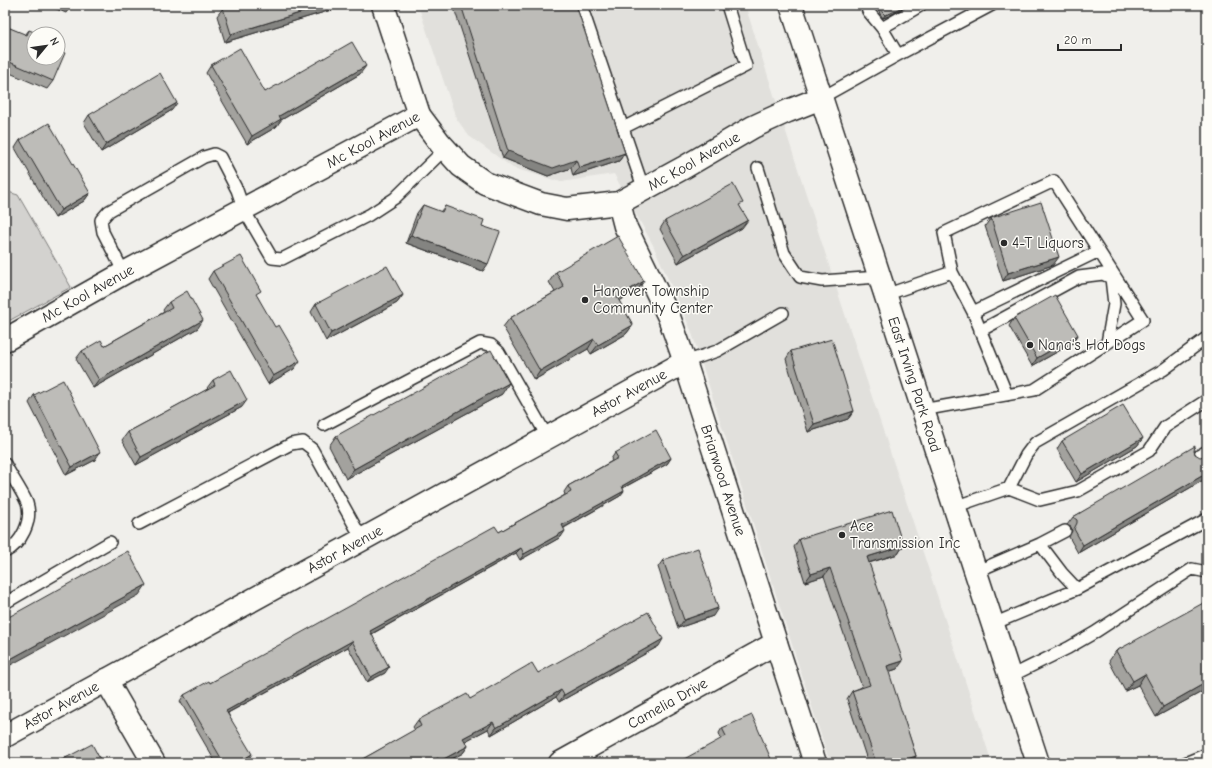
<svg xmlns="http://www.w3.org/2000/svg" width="1212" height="768" viewBox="0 0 1212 768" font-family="'Comic Neue',sans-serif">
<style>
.built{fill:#e1e0dc}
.green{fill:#d3d2cf;stroke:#7f7e7d}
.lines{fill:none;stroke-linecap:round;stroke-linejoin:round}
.lane-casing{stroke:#2b2b2b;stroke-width:14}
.street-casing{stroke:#2b2b2b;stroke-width:25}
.secondary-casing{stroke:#2b2b2b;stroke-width:25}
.lane{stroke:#fdfcf7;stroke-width:11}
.street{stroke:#fdfcf7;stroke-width:22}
.secondary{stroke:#fdfcf7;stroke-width:22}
.wall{fill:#a3a29e;stroke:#2b2b2b}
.shaded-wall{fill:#848481;stroke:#2b2b2b}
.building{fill:#bdbcb8;stroke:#2b2b2b}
.poi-dot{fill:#2b2b2b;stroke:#fdfcf7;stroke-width:1.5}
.labels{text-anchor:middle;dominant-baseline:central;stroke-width:3;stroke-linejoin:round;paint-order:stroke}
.street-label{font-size:15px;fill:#2b2b2b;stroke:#fdfcf7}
.poi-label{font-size:15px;fill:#2b2b2b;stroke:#fdfcf7;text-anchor:start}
</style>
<rect width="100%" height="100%" fill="#f0efeb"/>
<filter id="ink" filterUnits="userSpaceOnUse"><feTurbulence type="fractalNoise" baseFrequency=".025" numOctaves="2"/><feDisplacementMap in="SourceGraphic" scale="8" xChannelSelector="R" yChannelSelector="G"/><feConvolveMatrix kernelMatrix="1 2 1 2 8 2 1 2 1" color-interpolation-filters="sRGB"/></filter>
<g filter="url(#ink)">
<path class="built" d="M418,5H745L840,299L992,763H830L691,330L653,245L614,174L561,182L513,168L469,136L456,118Z"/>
<path class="green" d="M5,191L18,195L71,287L5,323Z"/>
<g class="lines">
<g class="lane-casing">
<path id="lane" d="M581,5L644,190
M866,5L868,11L882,28L898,55
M882,28L920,6L919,5
M821,98L898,55L992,5
M623,128L746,66L727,5
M758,168L784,253L800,277L822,281L879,277
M952,272L973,312L1007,395
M124,273L103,232L101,220L109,211L204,157L214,154L220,157L237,190L244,210L272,258L282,259L369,215L395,198L445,149
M885,295L952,272L944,233L1054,181L1143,320L1034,390L922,410
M973,312L1099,251
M980,331L1079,277L1103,274L1111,278L1114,304L1107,343
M685,362L717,351L783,313
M324,425L480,343L491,345L499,352L548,438
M1195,458L1207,451
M5,464C11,476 22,491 27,503C33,521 21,544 5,552
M1009,488L1026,455L1035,443L1163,370L1205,339H1207
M954,507L1009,488L1040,500L1078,491L1149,451L1165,427L1207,400
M139,524L291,444L303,442L312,449L362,539
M1040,544L1062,573L1077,589
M975,572L1040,544L1065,531
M5,603L110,542
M993,624L1077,589L1207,519
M1009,677L1068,648L1094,633L1192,569L1207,572
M1185,763L1207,754"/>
</g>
<g class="street-casing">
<g id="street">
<path d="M383,5L419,115"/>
<path id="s1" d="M619,203L625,226L669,317L685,362L815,763"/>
<path id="s2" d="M5,340L124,273L419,115L440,143L461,166L485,183L541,204L567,209L619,203L683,168L753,127L788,111L821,98"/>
<path d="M106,680L154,763"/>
<path id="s3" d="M5,736L685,362"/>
<path id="s4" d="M560,763L776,643"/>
</g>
</g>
<g class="secondary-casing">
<g id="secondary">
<path id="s5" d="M791,5L1038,763"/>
</g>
</g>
<use href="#lane" class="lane"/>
<use href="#street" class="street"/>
<use href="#secondary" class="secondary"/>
</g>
<path class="wall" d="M232,5H342L341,7L225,42L217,16L223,8Z
M453,5H576L625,153L619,161L573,176L571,168L548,176L503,158Z
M877,5H906L904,7L889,16L883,18L880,14Z
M5,26L25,35L29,30L53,81L47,89L5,71Z
M211,65L265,92L360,74L281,120L276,127L247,144L206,73Z
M172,110L101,152L84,123L89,115Z
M20,140L90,193L84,201L55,218L15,148Z
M423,205L440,212L445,206L482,226L483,271L406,243L417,213Z
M740,207L742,228L678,263L660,229L665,221Z
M991,218L1053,265L1003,281L985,226Z
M213,271L257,296L294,369L268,384L208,279Z
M556,272L637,291L619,301L633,325L626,334L591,354L588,349L534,380L503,327L510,318L555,292L549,282Z
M403,295L397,303L326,341L311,312L316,304Z
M169,302L198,328L93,388L76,359L82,351L104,346L164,312L163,310Z
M1014,318L1078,335L1073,343L1032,366L1009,326Z
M791,351L854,411L848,419L808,432L786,359Z
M213,380L242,407L136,465L122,440L128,432L208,389L207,388Z
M502,394L346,479L329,446L336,436Z
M34,395L95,460L66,475L29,403Z
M1143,438L1137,446L1076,482L1057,449L1062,441Z
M1194,451L1207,478L1078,553L1069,537L1072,531L1071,527L1067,525L1073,517Z
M615,453L671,458L667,464L623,488L620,496L564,528L561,537L520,560L516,553L372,634L385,673L367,682L348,647L228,713L248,760L242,763H216L180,701L184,695L210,683L499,532L565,495L564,492L568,486L612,461L611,459Z
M799,539L903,546L898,554L869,563L897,669L888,672L916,756L912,763H868L847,699L852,691L862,687L824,576L805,582L794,547Z
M663,560L713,616L678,628L658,567Z
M1207,606V689L1156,717L1138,685L1125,691L1109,661L1116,651Z
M659,646L559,702L556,697L491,735L488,729L465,741L468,746L463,753L444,763H358L359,761L415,730L413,727L418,720L470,699L538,673Z
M722,728L768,763L721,739L719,733Z"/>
<path class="shaded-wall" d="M47,5H72L66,13Z
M326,5H342L341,7L225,42L231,34Z
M905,5H906L904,7L889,16L883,18L885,15Z
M366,66L360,74L281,120L276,127L247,144L252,136L279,116Z
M177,103L172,110L101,152L106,144Z
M508,151L576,160L571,168L548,176L503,158Z
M625,153L619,161L573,176L579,168Z
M90,193L84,201L55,218L61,210Z
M748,220L742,228L678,263L684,255Z
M411,235L488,264L483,271L406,243Z
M1059,257L1053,265L1003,281L1008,273Z
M644,281L637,291L610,306L617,297Z
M403,295L397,303L326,341L331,333Z
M203,320L198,328L93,388L99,380Z
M633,325L626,334L591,354L598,345Z
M1078,335L1073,343L1032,366L1037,358Z
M594,339L588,349L534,380L540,371Z
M300,361L294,369L268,384L273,376Z
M509,383L502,394L346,479L354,469Z
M247,400L242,407L136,465L141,457Z
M854,411L848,419L808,432L814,424Z
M1143,438L1137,446L1076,482L1082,474Z
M100,452L95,460L66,475L72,467Z
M671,458L667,464L617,491L622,486Z
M1207,473V478L1078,553L1083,545Z
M624,491L620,496L558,531L562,525Z
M565,531L561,537L520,560L524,554Z
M903,546L898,554L861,565L867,557Z
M521,548L516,553L366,637L370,631Z
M830,568L824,576L805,582L811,574Z
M146,585L139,595L5,668V662Z
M718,608L713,616L678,628L684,620Z
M663,639L659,646L559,702L564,695Z
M352,641L348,647L222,716L226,711Z
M903,661L897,669L881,674L887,666Z
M389,667L385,673L367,682L371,677Z
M1145,674L1138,685L1125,691L1133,681Z
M1207,682V689L1156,717L1163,707Z
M561,690L556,697L491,735L496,728Z
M493,722L488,729L458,745L463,738Z
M468,746L463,753L444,763H438L440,761Z
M252,754L248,760L242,763H237Z
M916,756L912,763H895Z
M438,758L435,763H430Z
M771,759L768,763H761Z"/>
<path class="building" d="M232,5H326L231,34L223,8Z
M461,5H576L625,153L579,168L576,160L553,168L508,151Z
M880,5H905L891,13L885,15L882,12Z
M5,26L27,35L29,30L39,34H34V58H58V50L65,53L53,81L5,60Z
M352,42L366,66L279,116L281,119L252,136L211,65L240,48L265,92Z
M160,73L177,103L106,144L89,115Z
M49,123L90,193L61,210L20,140Z
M733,184L743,203L739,205L748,220L684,255L665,221Z
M1041,202L1059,257L1008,273L991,218Z
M423,205L442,212L445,206L484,220L482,226L500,232L488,264L411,235Z
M618,236L644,281L617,297L633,325L598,345L594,339L540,371L510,318L564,287L556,272Z
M241,256L261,291L256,294L275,327L279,325L300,361L273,376L213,271Z
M387,266L403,295L331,333L316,304Z
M187,291L203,320L99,380L82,351L101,340L104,346L172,308L169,302Z
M1055,295L1078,335L1037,358L1014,318Z
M832,339L854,411L814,424L791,351Z
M491,350L509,383L354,469L336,436Z
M231,370L247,400L141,457L128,432L215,385L213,380Z
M63,380L100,452L72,467L34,395Z
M1123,405L1143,438L1082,474L1062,441Z
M656,430L671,458L622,486L624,491L562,525L565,531L524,554L521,548L370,631L389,667L371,677L352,641L226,711L252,754L237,763H224L184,695L209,681L210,683L270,650L495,526L499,532L571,492L568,486L618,458L615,453Z
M1195,446L1194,451L1195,454L1200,457L1204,456L1207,461V473L1083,545L1074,529L1077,523V520L1073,517Z
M892,510L903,546L867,557L903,661L887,666L916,756L895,763H876L852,691L870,685L830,568L811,574L799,539Z
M698,548L718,608L684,620L663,560Z
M128,551L146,585L5,662V619Z
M1205,602L1207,606V682L1163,707L1145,674L1133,681L1116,651Z
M648,612L663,639L564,695L561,690L496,728L493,722L463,738L468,746L440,761L438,758L430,763H360L359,761L421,726L418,720L467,694L470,699L532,663L538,673Z
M752,715L771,759L761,763H677L726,736L722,728Z
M92,744L102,763H56Z"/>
</g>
<g class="poi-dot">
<circle cx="1004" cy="243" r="4"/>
<circle cx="585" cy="300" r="4"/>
<circle cx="1030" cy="345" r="4"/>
<circle cx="842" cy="535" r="4"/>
</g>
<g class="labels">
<g class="street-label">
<text stroke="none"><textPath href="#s2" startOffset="419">Mc Kool Avenue</textPath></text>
<text stroke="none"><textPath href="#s2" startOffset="791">Mc Kool Avenue</textPath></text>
<text stroke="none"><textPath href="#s2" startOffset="95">Mc Kool Avenue</textPath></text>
<text stroke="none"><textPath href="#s5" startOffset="399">East Irving Park Road</textPath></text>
<text stroke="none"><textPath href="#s3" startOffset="712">Astor Avenue</textPath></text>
<text stroke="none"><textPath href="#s1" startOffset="297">Briarwood Avenue</textPath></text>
<text stroke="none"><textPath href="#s3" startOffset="388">Astor Avenue</textPath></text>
<text stroke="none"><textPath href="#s4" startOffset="123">Camelia Drive</textPath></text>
<text stroke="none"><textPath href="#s3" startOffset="64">Astor Avenue</textPath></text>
</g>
<g class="poi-label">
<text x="1012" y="243">4-T Liquors</text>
<text x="593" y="291">Hanover Township<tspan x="593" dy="17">Community Center</tspan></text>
<text x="1038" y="345">Nana's Hot Dogs</text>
<text x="850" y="526">Ace<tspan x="850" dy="17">Transmission Inc</tspan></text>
</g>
</g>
<rect width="1212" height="768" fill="none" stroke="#fdfcf7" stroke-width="20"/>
<rect x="10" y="10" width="1192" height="748" fill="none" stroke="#2b2b2b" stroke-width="1.5" filter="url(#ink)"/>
<g transform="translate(46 46) rotate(61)"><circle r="19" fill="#fdfcf7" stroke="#a9a8a5"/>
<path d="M0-3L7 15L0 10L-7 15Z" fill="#2b2b2b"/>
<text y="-6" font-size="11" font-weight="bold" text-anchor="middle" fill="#2b2b2b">N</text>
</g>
<path d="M1058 44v6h63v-6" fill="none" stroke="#2b2b2b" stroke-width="2"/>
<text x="1064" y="44" font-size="12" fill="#2b2b2b" stroke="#fdfcf7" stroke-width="3" paint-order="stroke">20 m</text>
</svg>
